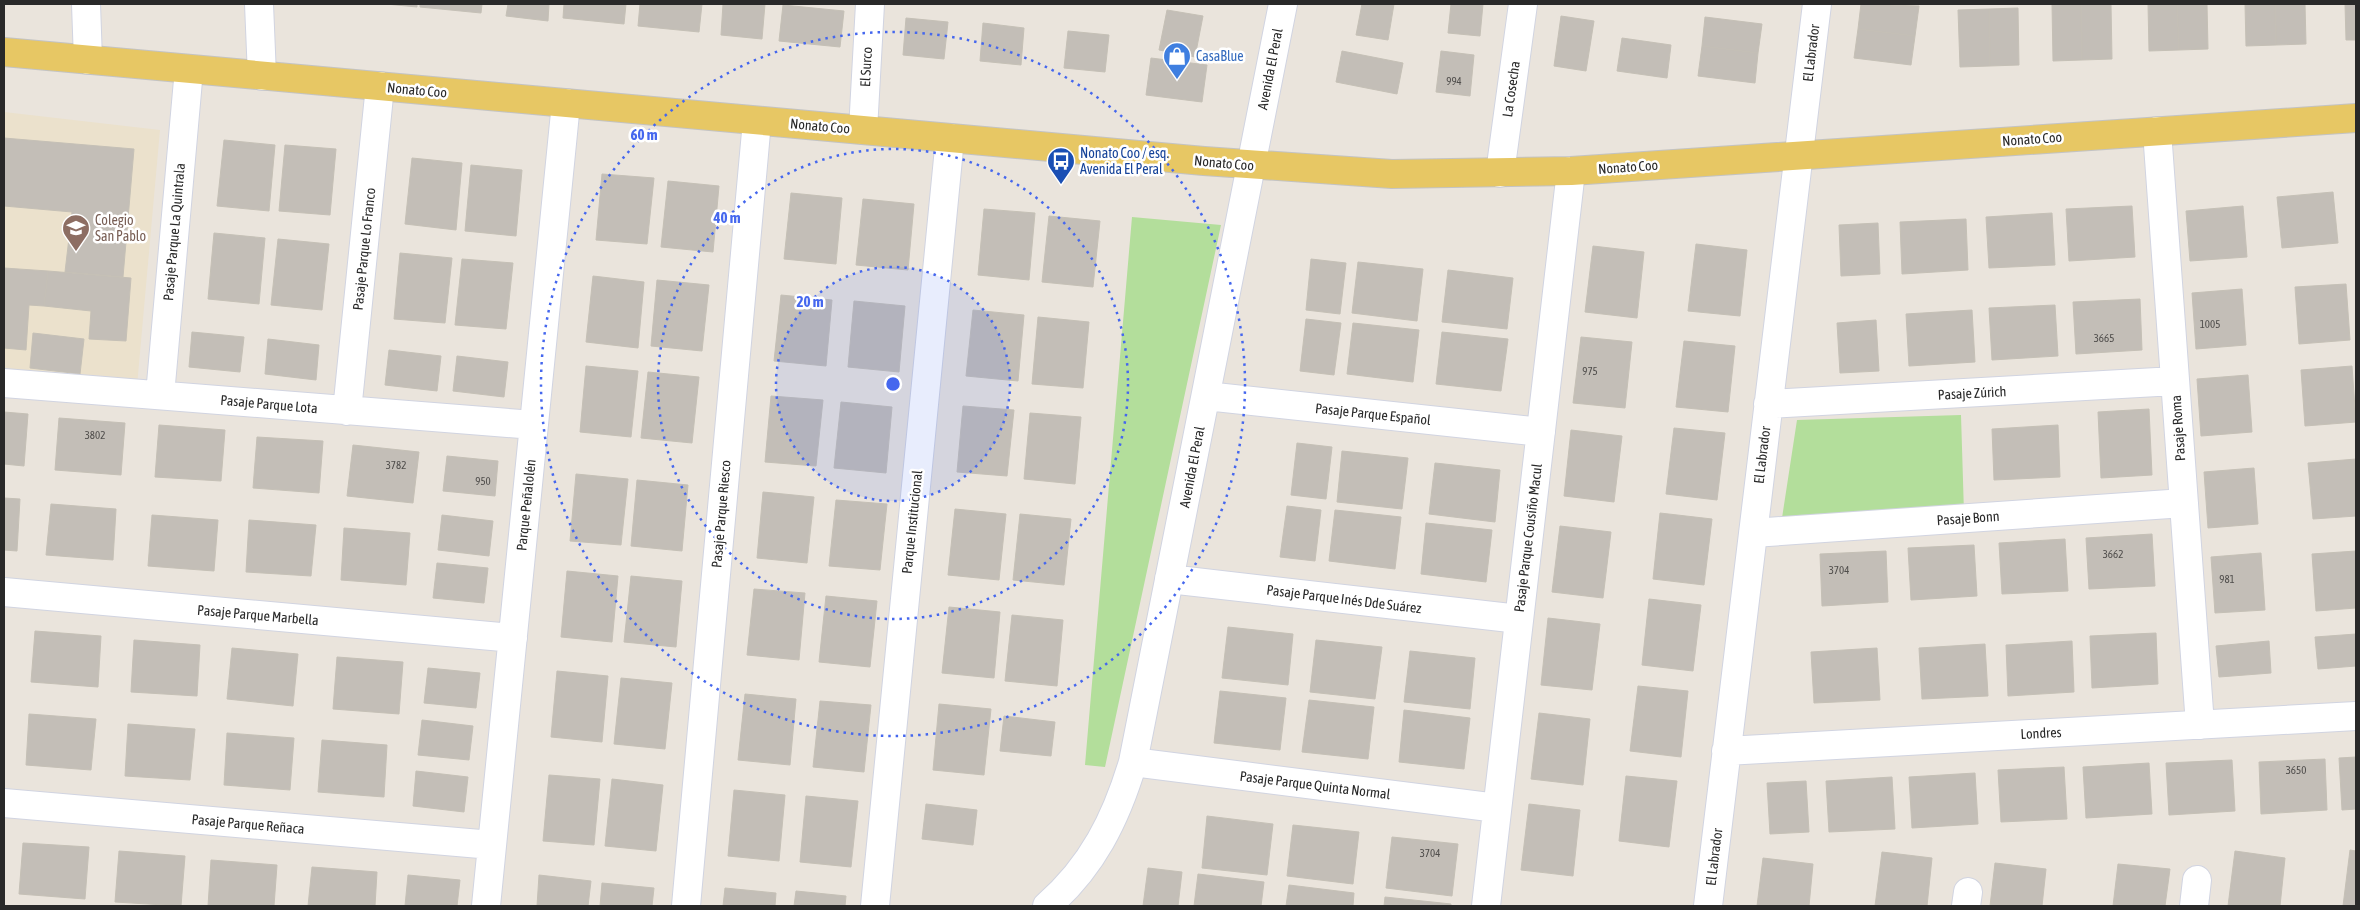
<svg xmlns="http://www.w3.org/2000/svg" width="2360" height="910" viewBox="0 0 2360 910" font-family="'Asap Condensed',sans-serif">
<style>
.education{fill:#ebe1cc}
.green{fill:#b3de9b}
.building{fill:#c3beb7;stroke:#c5c0b6}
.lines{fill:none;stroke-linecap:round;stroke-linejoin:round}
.minor-casing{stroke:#d1d4e1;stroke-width:30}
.major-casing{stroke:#c3c3c3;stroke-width:30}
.minor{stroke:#fff;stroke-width:28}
.major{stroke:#e7c764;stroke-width:28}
.ring{fill:none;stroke:#4567ee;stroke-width:2.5;stroke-dasharray:2.5 5}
.labels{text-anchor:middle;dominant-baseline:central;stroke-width:5;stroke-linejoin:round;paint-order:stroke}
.number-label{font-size:11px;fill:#504e4c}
.street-label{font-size:14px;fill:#292929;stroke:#fff}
.shop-label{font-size:14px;fill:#366cbe;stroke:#fff;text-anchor:start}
.transit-label{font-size:14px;fill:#164399;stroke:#fff;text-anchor:start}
.education-label{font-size:14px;fill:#785e54;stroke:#fff;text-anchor:start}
.centre{fill:#4567ee;stroke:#fff;stroke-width:2.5}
.ring-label{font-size:15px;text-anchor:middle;font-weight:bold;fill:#4567ee;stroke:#fff;stroke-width:5;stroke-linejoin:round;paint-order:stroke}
</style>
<rect width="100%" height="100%" fill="#eae4dc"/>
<path class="education" d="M4,112L160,130L137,386L4,374Z"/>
<path class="green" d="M1132,217L1221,225L1105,767L1085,765Z
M1961,415L1964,513L1782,518L1797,420Z"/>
<path class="building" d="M386,4H417V7Z
M420,4H482L481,13L420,7Z
M508,4H549L548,21L506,16Z
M564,4H626L624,24L563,18Z
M640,4H702L699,32L638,26Z
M723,4H765L762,39L721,35Z
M1362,4H1394L1388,40L1356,35Z
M1451,4H1483L1480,36L1448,33Z
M1861,4L1919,6L1915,36L1858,29Z
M2052,4H2081L2082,60L2053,61Z
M2081,4H2111L2112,59L2082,60Z
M2148,4H2177L2179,50L2149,51Z
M2177,4H2207L2208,49L2179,50Z
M2245,4H2275L2276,45L2246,46Z
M2275,4H2305L2306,44L2276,45Z
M2345,4H2356V40H2346Z
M783,5L844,11L840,47L779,41Z
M2018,8L2019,65L1990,66L1989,9Z
M1989,9L1990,66L1960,67L1958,10Z
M1167,10L1203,16L1195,57L1159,50Z
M1561,16L1594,21L1586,71L1554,66Z
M1705,17L1762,24L1758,53L1702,46Z
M906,18L948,22L944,59L903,55Z
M983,23L1024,28L1021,65L980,61Z
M1858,29L1915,36L1911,65L1854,58Z
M1068,31L1109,35L1105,72L1064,68Z
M1622,38L1671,45L1667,78L1617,71Z
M1702,46L1758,53L1755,83L1698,76Z
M1342,51L1403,63L1397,94L1336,82Z
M1441,51L1474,55L1470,96L1436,92Z
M1151,58L1207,65L1202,102L1146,95Z
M4,138L134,149L123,277L65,272L72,212L4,206Z
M224,140L275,145L269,211L217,206Z
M285,145L336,149L330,215L279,211Z
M412,158L462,163L456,230L405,224Z
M471,165L522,170L516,236L465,231Z
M602,174L654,178L647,244L596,240Z
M668,181L719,186L713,252L661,247Z
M2333,192L2338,243L2282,248L2277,197Z
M791,193L842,198L836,264L784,259Z
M863,199L914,204L908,270L856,265Z
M2132,206L2135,257L2069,261L2066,209Z
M2243,206L2247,257L2190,261L2186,211Z
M984,209L1035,213L1029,280L978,275Z
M2052,213L2055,265L1989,268L1986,217Z
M1049,216L1100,221L1093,287L1042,282Z
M1966,219L1968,270L1902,274L1900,222Z
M1878,223L1880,274L1841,276L1839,225Z
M214,233L265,238L259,304L208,299Z
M278,239L329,244L322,310L271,305Z
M1696,244L1747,250L1740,316L1688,311Z
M1593,246L1644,252L1637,318L1585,312Z
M400,253L452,258L445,323L394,319Z
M462,259L513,263L506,329L455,325Z
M1311,259L1346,263L1340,314L1306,310Z
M1358,262L1423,269L1417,321L1352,313Z
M4,268L48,271L44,306L29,305L26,350L4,348Z
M1448,270L1513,278L1507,329L1442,322Z
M48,271L131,278L126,341L89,339L91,311L44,306Z
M593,276L644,282L638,348L586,342Z
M657,280L709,285L702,351L651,346Z
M2346,284L2350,340L2299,344L2295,287Z
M2242,289L2246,345L2196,349L2192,293Z
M781,295L832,300L826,366L774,361Z
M2140,299L2142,350L2076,354L2073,302Z
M854,301L905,306L899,372L848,367Z
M2055,305L2058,356L1992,360L1989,308Z
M973,310L1024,315L1018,381L966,376Z
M1972,310L1975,362L1909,366L1906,314Z
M1038,317L1089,322L1083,388L1032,384Z
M1306,319L1341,323L1334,375L1300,371Z
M1876,320L1879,371L1840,373L1837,323Z
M1353,323L1419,330L1413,382L1347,374Z
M192,332L244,337L240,372L189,367Z
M1442,332L1508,339L1501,391L1436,384Z
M33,333L84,339L80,374L30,368Z
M1581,337L1632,342L1625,408L1573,403Z
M268,339L319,345L316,380L265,374Z
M1684,341L1735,346L1728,412L1676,407Z
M389,350L441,356L437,391L385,385Z
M457,356L508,362L504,397L453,391Z
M586,366L638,371L631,437L580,432Z
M2352,366L2356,422L2305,426L2301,370Z
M648,372L699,377L692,443L641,438Z
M2248,375L2252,432L2201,436L2197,379Z
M771,396L823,400L816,466L765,462Z
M841,402L892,407L886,473L834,468Z
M963,406L1014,410L1007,476L957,472Z
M2149,409L2152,475L2101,478L2098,412Z
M4,412L28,414L24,466L4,464Z
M1030,413L1081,417L1075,484L1024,479Z
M59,418L125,423L121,475L55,470Z
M159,425L225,430L221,481L155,477Z
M2058,425L2060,477L1994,480L1992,429Z
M1674,428L1725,433L1717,500L1666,494Z
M1571,430L1622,436L1614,502L1564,496Z
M257,437L323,441L319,493L253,488Z
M1297,443L1332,447L1326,499L1291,495Z
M353,445L419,452L413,503L347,496Z
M1342,451L1408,458L1402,509L1337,502Z
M447,456L498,461L495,496L443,491Z
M2356,459V516L2313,519L2308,463Z
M1435,463L1500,470L1495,522L1429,514Z
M2254,468L2258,524L2208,528L2204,472Z
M576,474L628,479L621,545L570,541Z
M637,480L688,485L682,551L631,546Z
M763,492L814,497L807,563L757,558Z
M4,498L20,499L17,551L4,550Z
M836,500L887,504L880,570L829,566Z
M51,504L116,509L113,560L46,555Z
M1287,506L1321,510L1315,561L1280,557Z
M955,509L1006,514L999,580L948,575Z
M1335,510L1401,517L1395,569L1329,561Z
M1660,513L1712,519L1704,585L1653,579Z
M1020,514L1071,519L1064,585L1013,580Z
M152,515L218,520L214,571L148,566Z
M442,515L493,521L489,556L438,550Z
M249,520L316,525L311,576L246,572Z
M1426,523L1492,530L1486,582L1421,574Z
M1560,526L1611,532L1603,598L1552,592Z
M344,528L410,533L406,585L341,580Z
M2152,534L2155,586L2089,589L2086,538Z
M2065,539L2068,591L2002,594L1999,543Z
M1974,545L1977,596L1911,600L1908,548Z
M1886,551L1888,602L1822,606L1820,554Z
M2356,551V608L2316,611L2312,554Z
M2261,553L2265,610L2215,613L2211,557Z
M437,563L488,568L484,603L433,598Z
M567,571L618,576L612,642L561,637Z
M631,576L682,581L676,647L624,642Z
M754,589L805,593L799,660L747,655Z
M826,596L877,601L870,667L819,662Z
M1649,599L1701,605L1693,671L1642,665Z
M949,607L1000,612L994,678L942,673Z
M1012,615L1063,620L1057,686L1005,681Z
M1548,618L1600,624L1592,690L1541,685Z
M1228,627L1293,634L1288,685L1222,678Z
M35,631L101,636L98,687L31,682Z
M2156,633L2158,684L2092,688L2090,636Z
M2356,634V666L2318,669L2315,637Z
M134,640L200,645L197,696L131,692Z
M1316,640L1382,647L1375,699L1310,692Z
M2072,641L2074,692L2008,696L2006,645Z
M2269,641L2271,673L2219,677L2216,646Z
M1985,644L1988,696L1922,699L1919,648Z
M232,648L298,654L293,706L227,699Z
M1877,648L1880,700L1814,703L1811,652Z
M1410,651L1475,658L1470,709L1404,702Z
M337,657L403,662L399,714L333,709Z
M428,668L480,673L476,708L424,703Z
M557,671L608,676L602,742L551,737Z
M621,678L672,683L665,749L614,744Z
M1638,686L1688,691L1681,757L1630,751Z
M1220,691L1286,698L1280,750L1214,743Z
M745,694L796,699L790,765L738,760Z
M1309,700L1374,707L1368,759L1302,752Z
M820,701L871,705L864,772L813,767Z
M939,704L991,709L984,775L933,770Z
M1404,710L1470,718L1464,769L1399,762Z
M1539,713L1590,719L1583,785L1531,779Z
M29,714L96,719L91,770L26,765Z
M1004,716L1055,722L1051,756L1000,751Z
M422,720L473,726L469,760L418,755Z
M128,724L195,729L190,780L125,776Z
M227,733L294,738L290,790L224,785Z
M322,740L387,745L384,797L318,792Z
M2356,757V809L2342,810L2339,758Z
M2325,759L2327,810L2261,814L2259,762Z
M2232,760L2235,811L2169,815L2166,763Z
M2149,763L2152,814L2086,818L2083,767Z
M2064,767L2067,819L2001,822L1998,770Z
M416,771L468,777L464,812L413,806Z
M1975,773L1978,824L1912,828L1909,777Z
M549,775L600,779L594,845L543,841Z
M1626,776L1677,781L1669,847L1619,841Z
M1892,777L1895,829L1829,832L1826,781Z
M612,779L663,785L656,851L605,846Z
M1806,781L1809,832L1770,834L1767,783Z
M734,790L785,795L779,861L728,856Z
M806,796L858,801L851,867L800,862Z
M926,804L977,810L973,845L922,839Z
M1529,804L1580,810L1573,876L1521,870Z
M1207,816L1273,824L1267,875L1202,868Z
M1293,825L1359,832L1353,884L1287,876Z
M1392,837L1458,844L1452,896L1386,888Z
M23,843L89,847L85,899L19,894Z
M2350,850L2356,851V906H2343Z
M119,851L185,856L181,906L115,902Z
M2235,851L2285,858L2280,906H2228Z
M1882,852L1932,858L1927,906H1875Z
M1763,858L1813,864L1809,906H1757Z
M211,860L277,865L274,906H208Z
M1995,863L2046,869L2042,906H1990Z
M2118,864L2170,869L2165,906H2113Z
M312,867L377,872L375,906H308Z
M1148,868L1182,872L1178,906H1143Z
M1198,874L1264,882L1261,906H1194Z
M408,875L460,880L457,906H405Z
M539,875L591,881L588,906H537Z
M602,883L654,888L652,906H600Z
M1289,885L1354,893L1353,906H1286Z
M725,888L776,893L775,906H723Z
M796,891L846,896L845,906H794Z
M1385,897L1451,904V906H1384Z"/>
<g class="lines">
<g class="minor-casing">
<path id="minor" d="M86,4L88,60
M259,4L262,76
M863,130L870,4
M2157,131L2200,725
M1500,173L1523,4
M4,383L534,425
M160,395L189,69
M1206,396L1541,432
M1768,404L2175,381
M347,411L380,86
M1753,533L2184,503
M1169,579L1519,619
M4,592L513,638
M1726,751L2356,716
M1133,762L1497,808
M4,803L492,845
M486,906L566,103
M686,906L757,121
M875,906L950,138
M1047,906C1092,867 1116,819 1133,762L1283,4
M1486,906L1571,171
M1708,906L1817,4
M1966,906L1968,892
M2194,906L2197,880"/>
</g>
<g class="major-casing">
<path id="major" d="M4,52L1204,161L1392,174L1571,171L2356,118"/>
</g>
<use href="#minor" class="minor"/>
<use href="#major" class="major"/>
</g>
<circle cx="893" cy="384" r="117" fill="#4567ee" fill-opacity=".12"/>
<g class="ring">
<circle cx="893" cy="384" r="117"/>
<circle cx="893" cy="384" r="235"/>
<circle cx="893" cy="384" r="352"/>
</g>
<defs>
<g id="shop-pin" transform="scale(1.4375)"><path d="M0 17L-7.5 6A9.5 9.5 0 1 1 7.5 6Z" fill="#3f7fe0" stroke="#fff"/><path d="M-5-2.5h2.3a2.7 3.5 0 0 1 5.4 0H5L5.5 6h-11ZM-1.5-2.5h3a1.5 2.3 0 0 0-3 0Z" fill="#fff"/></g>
<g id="bus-pin" transform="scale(1.4375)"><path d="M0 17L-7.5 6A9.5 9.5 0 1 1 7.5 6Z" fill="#1a4fb4" stroke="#fff"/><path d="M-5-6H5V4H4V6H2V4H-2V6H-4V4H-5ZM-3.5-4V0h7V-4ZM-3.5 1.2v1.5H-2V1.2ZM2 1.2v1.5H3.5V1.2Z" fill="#fff"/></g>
<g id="school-pin" transform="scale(1.4375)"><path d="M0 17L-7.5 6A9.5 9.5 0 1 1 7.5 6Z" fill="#8d6e63" stroke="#fff"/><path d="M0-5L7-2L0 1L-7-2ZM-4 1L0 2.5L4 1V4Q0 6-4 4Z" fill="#fff"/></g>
</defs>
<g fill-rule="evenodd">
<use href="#shop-pin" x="1177" y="56"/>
<use href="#bus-pin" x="1061" y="161"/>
<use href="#school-pin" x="76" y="228"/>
</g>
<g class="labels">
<g class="number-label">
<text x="1454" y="81">994</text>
<text x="2210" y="324">1005</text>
<text x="2104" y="338">3665</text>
<text x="1590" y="371">975</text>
<text x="95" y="435">3802</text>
<text x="396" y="465">3782</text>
<text x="483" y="481">950</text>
<text x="2113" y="554">3662</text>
<text x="1839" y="570">3704</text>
<text x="2227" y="579">981</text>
<text x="2296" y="770">3650</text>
<text x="1430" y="853">3704</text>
</g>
<g class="street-label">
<text transform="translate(1811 53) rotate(-83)">El Labrador</text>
<text transform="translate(866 67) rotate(-87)">El Surco</text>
<text transform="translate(1270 69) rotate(-79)">Avenida El Peral</text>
<text transform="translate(1511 89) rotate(-82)">La Cosecha</text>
<text transform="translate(417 90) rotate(5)">Nonato Coo</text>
<text transform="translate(820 126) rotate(5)">Nonato Coo</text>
<text transform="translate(2032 139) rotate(-4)">Nonato Coo</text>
<text transform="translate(1224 163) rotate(5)">Nonato Coo</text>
<text transform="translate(1628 167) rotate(-4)">Nonato Coo</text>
<text transform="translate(174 232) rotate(-85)">Pasaje Parque La Quintrala</text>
<text transform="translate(364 249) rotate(-84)">Pasaje Parque Lo Franco</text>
<text transform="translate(1972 393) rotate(-3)">Pasaje Zúrich</text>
<text transform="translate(269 404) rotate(5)">Pasaje Parque Lota</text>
<text transform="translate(1373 414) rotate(6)">Pasaje Parque Español</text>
<text transform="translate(2178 428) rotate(-94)">Pasaje Roma</text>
<text transform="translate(1762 455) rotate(-83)">El Labrador</text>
<text transform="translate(1192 467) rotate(-79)">Avenida El Peral</text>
<text transform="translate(526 505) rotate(-84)">Parque Peñalolén</text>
<text transform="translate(721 514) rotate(-85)">Pasaje Parque Riesco</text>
<text transform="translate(1968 518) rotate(-4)">Pasaje Bonn</text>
<text transform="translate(912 522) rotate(-84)">Parque Institucional</text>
<text transform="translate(1528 538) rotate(-83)">Pasaje Parque Cousiño Macul</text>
<text transform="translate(1344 599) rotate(7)">Pasaje Parque Inés Dde Suárez</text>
<text transform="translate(258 615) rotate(5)">Pasaje Parque Marbella</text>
<text transform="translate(2041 733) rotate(-3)">Londres</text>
<text transform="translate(1315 785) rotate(7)">Pasaje Parque Quinta Normal</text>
<text transform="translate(248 824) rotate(5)">Pasaje Parque Reñaca</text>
<text transform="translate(1714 857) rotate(-83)">El Labrador</text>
</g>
<g class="shop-label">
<text x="1196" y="56">CasaBlue</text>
</g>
<g class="transit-label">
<text x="1080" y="153">Nonato Coo / esq.<tspan x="1080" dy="16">Avenida El Peral</tspan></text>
</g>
<g class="education-label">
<text x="95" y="220">Colegio<tspan x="95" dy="16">San Pablo</tspan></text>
</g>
</g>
<circle cx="893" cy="384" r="8" class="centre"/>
<g class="ring-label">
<text x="644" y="140">60 m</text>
<text x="727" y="223">40 m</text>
<text x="810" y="307">20 m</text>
</g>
<rect width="2360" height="910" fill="none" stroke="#292929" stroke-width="10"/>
</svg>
